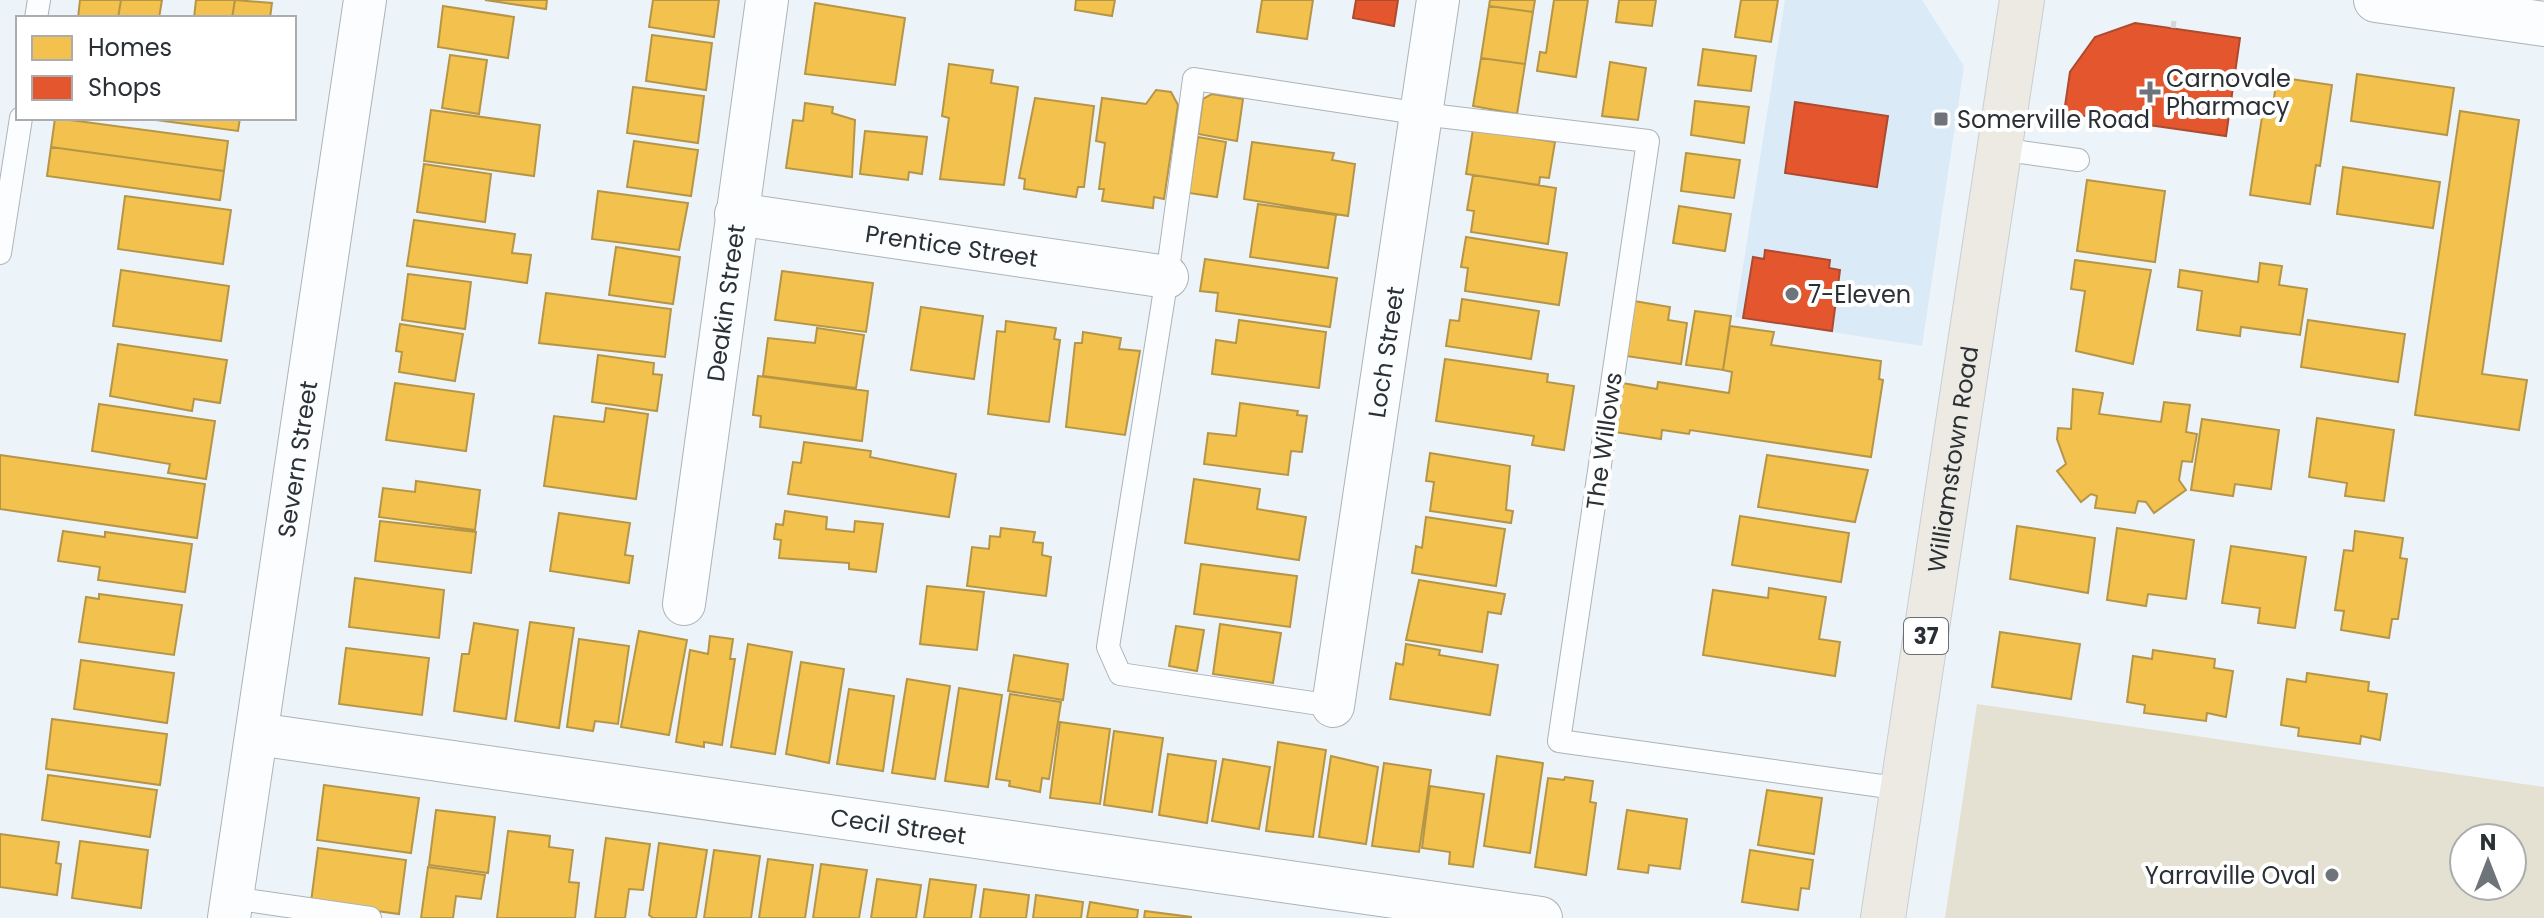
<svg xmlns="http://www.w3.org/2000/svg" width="2544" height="918" viewBox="0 0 2544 918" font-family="Poppins,sans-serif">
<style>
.built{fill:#dbeaf7}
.green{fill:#e4e1d2;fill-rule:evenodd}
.homes{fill:#f2c14e;stroke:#b69646;stroke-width:2}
.shops{fill:#e4572e;stroke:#ac4b30;stroke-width:2}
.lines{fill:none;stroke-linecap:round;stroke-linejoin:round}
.service-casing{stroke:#adb3b8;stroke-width:24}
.minor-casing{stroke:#adb3b8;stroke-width:44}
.secondary-casing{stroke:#adb3b8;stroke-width:46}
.primary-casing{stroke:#c9ced0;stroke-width:46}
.path{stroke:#d3d5d7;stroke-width:5;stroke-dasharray:8 4;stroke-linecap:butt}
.service{stroke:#fcfdfe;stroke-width:22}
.minor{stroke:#fcfdfe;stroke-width:42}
.secondary{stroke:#fcfdfe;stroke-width:44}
.primary{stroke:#eceae2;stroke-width:44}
.poi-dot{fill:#6e747a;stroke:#fff;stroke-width:3}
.labels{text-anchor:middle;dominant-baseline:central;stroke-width:8;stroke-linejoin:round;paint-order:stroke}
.shield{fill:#fff;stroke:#6a6e72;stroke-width:2}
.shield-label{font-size:22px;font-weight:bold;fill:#2a3035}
.poi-label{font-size:24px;fill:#2a3035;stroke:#fff;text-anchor:start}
.street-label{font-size:24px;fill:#2a3035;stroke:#fff}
</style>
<rect width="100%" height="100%" fill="#ecf3f9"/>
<path class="built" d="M1785,0H1922L1964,66L1922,346L1735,317Z"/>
<path class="green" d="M1977,704L2544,787V918H1945ZM2464,838H2512V886H2464Z"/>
<path class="homes" d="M80,0H121L118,18H78Z
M121,0H162L159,18H118Z
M196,0H235L232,18H194Z
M235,0L272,3L270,18H232Z
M485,0H547L546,9Z
M653,0H719L714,37L649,27Z
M1076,0H1115L1112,16L1075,10Z
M1262,0H1313L1307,39L1257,32Z
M1490,0H1535L1533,12L1489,6Z
M1554,0H1588L1576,77L1537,71L1540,52L1546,53Z
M1619,0H1656L1652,26L1616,22Z
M1741,0H1778L1771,42L1735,37Z
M815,3L905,18L895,85L805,74Z
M443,6L514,17L508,58L438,47Z
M1489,6L1533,12L1525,64L1481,58Z
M652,35L712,43L706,90L646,81Z
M1703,49L1756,56L1751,91L1698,85Z
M450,55L487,60L479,114L442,108Z
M1481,58L1525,64L1517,114L1473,106Z
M1610,62L1646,68L1638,120L1602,116Z
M949,64L993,70L991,83L1018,87L1004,185L940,179L949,118L942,116Z
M2357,74L2454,88L2447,135L2351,121Z
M2277,77L2332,85L2320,166L2316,165L2310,204L2250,195L2264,104L2273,105Z
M633,87L704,96L698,143L627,133Z
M1156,90L1171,92L1178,105L1164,199L1154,197L1153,208L1102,201L1104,189H1099L1105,143L1096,141L1102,98L1146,104Z
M1212,94L1243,99L1237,141L1198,134L1203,99Z
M1035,98L1094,106L1084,187H1078L1076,197L1024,189L1025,179L1019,178Z
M1695,101L1749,107L1744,143L1691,135Z
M805,103L833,107L832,113L855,120L852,177L786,168L793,120L803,121Z
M431,110L540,125L534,176L424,161Z
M2460,111L2519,120L2482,374L2527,380L2519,430L2415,415Z
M55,118L228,141L224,171L51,147Z
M141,118H240L238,131Z
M1473,129L1555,142L1549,178L1540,177L1539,185L1466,174Z
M865,131L927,137L922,174L909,172L908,180L860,174Z
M1198,137L1226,142L1217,197L1189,193Z
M634,141L698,150L691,196L627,187Z
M1252,142L1334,153L1332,160L1355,164L1348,216L1244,199Z
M51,147L224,171L220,200L47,176Z
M1686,153L1740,160L1734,198L1681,191Z
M424,164L491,174L485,222L417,212Z
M2343,167L2440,182L2433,228L2337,214Z
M1473,175L1556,188L1548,244L1471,232L1474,211L1467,210Z
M2087,180L2165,191L2155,262L2077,251Z
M598,191L688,203L679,250L592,239Z
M125,196L231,210L223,264L118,249Z
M1258,204L1336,215L1328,268L1250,257Z
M1679,206L1731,214L1725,251L1673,243Z
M414,220L515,234L512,253L531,255L527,283L407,266Z
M1466,237L1567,253L1559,305L1465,291L1468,268L1461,267Z
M616,247L680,257L673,304L609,295Z
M1205,259L1337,278L1330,327L1216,311L1218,293L1200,291Z
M2075,260L2151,270L2133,364L2076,351L2085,291L2071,289Z
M2260,263L2282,266L2279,285L2307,289L2300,335L2241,327L2240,336L2197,330L2202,291L2178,287L2180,270L2258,282Z
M121,270L229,286L221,341L113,326Z
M782,271L873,283L866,332L775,320Z
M408,274L471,282L465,329L402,320Z
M546,293L671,309L665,357L539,343Z
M1462,299L1539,311L1531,359L1446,346L1450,320L1459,321Z
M1634,301L1670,307L1668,320L1687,323L1681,364L1626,356Z
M921,307L983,316L974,379L911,370Z
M1695,311L1731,316L1723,370L1686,365Z
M1239,320L1326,332L1319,388L1212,374L1216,340L1236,343Z
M2308,320L2405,334L2398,382L2301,367Z
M1006,321L1056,328L1054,339L1060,340L1049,422L988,414L997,331L1005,332Z
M400,324L463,334L455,381L399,372L402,352L396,351Z
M1730,326L1774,332L1771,345L1881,361L1879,379L1883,380L1871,457L1690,430L1689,434L1662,430L1661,439L1614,432L1622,383L1657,389L1658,382L1729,393L1732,372L1723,370Z
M817,328L864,335L856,388L763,376L768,338L815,343Z
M1083,332L1121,338L1119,349L1140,351L1125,435L1066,427L1075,343H1082Z
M118,344L227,360L220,403L194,399L192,411L110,396Z
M598,355L654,363L653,374L662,375L657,411L592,402Z
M1445,359L1548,374L1547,382L1574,386L1564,450L1532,445L1534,436L1436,421Z
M758,376L868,391L862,441L760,427L761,416L753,415Z
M395,383L474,394L466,451L386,440Z
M2073,389L2103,393L2099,414L2161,422L2164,402L2190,405L2186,432L2197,434L2192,462L2182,461L2179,480L2186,490L2154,513L2146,502L2138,501L2135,513L2095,508L2097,496L2091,494L2081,502L2057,471L2066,464L2057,439L2058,428L2071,429Z
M1240,403L1298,411L1297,415L1307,416L1302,452L1291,451L1288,475L1204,464L1208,433L1236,436Z
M99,404L215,421L206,479L168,473L170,464L92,451Z
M606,408L648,414L636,499L544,486L554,416L604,422Z
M2317,418L2394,430L2384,501L2345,496L2347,483L2309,477Z
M2202,419L2279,430L2271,489L2235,484L2233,496L2191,490Z
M804,442L871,451L870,457L956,474L949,517L788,494L793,462L801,463Z
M1430,453L1510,466L1506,510L1513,511L1511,523L1430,511L1434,482L1426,481Z
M0,455L205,484L197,538L0,509Z
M1767,455L1868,470L1855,522L1758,507Z
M1194,479L1260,489L1257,509L1306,517L1299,560L1185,543Z
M416,481L480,490L475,530L379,517L383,488L415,492Z
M785,511L827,517L826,529L854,532L855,521L883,524L876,572L849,569V563L779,558L781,540L774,539L776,524L783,525Z
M559,513L630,523L625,555L633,556L629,583L550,571Z
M1740,516L1849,533L1841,582L1732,565Z
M1426,517L1505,529L1496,586L1412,573L1416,546L1422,548Z
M380,521L476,532L471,573L375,561Z
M2017,526L2095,538L2088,593L2010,579Z
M1001,528L1035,532L1033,542L1043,543L1042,555L1051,557L1046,596L967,586L972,547L989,549L990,536L1000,537Z
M2117,528L2194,540L2186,599L2148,594L2146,606L2107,600Z
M63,531L105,537V532L192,544L185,592L98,580L100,567L58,561Z
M2355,531L2403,538L2400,558L2407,559L2398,619H2392L2389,638L2341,630L2344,611L2335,610L2344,550L2353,551Z
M2231,546L2306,557L2295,628L2258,623L2260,608L2222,603Z
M1201,564L1297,576L1290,627L1194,614Z
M355,578L444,590L439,638L349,627Z
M1419,580L1505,594L1501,614L1488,612L1482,652L1406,640Z
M927,586L984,592L977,650L920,644Z
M1769,588L1826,597L1819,639L1840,642L1835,676L1703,655L1713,590L1768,598Z
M99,594L182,605L174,655L79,642L86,597L99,599Z
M530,622L574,628L559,728L515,721Z
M474,623L518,630L506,719L454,711L462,654H469Z
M1220,624L1281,633L1273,683L1213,674Z
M1176,626L1204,630L1197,671L1169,666Z
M639,631L687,640L669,735L621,727Z
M2000,632L2080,644L2071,699L1992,687Z
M710,636L733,639L730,659H735L722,745L704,742V747L676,742L690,650L708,654Z
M579,639L629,646L618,724L595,721L593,731L567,727Z
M748,644L792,652L775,754L731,747Z
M1406,644L1440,650L1439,655L1498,665L1490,715L1390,699L1396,663L1403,665Z
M346,648L429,658L422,715L339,704Z
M2153,650L2215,659L2214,668L2233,671L2226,717L2207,713L2206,721L2144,713L2145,705L2127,702L2133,656L2152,659Z
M1014,655L1068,664L1063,700L1008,691Z
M81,660L174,673L167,723L74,709Z
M801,662L844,669L829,763L786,754Z
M2307,673L2369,682L2368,691L2387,694L2380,740L2361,736L2360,744L2298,736L2299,728L2281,725L2287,679L2306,682Z
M907,679L950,686L935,779L892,773Z
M959,688L1002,695L988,787L945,781Z
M849,689L894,696L883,771L837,764Z
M1010,694L1061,702L1049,779L1042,778L1040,792L1009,786L1010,781L996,779Z
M52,719L167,734L160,785L46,769Z
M1060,722L1110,729L1100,804L1050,798Z
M1114,731L1163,738L1152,812L1104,805Z
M1278,742L1326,750L1313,837L1266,831Z
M1168,754L1216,761L1207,823L1159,815Z
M1331,756L1378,767L1366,844L1319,837Z
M1497,756L1543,763L1530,853L1484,846Z
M1223,759L1270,767L1259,829L1212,821Z
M1384,763L1431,770L1419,852L1372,846Z
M48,775L157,790L150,837L42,820Z
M1565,777L1593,781L1590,802L1596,803L1586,875L1535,867L1548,778L1564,780Z
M324,785L419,798L411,853L317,840Z
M1430,786L1484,794L1473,867L1449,864L1450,852L1422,848Z
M1767,790L1822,798L1814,854L1758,845Z
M436,810L495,817L488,873L429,865Z
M1627,810L1687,819L1680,869L1649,865L1648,873L1618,869Z
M508,831L550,836L549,847L573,850L569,882L579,883L575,918H497Z
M0,834L59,842L56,863L61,864L57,895L0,887Z
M606,838L650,844L643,890L629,889L625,918H595Z
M80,841L148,850L141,908L72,898Z
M659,843L707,850L696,918H653L649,915Z
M318,848L406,860L399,914L311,902Z
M714,850L760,856L751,918H704Z
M1750,850L1813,860L1809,889L1801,888L1798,910L1742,902Z
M768,859L813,865L805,918H759Z
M821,864L867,870L859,918H813Z
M428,867L485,875L481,899L456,896L453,918H421Z
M877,879L921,885L916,918H871Z
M930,879L976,885L971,918H924Z
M984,889L1029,895L1026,918H980Z
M1036,895L1083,902L1081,918H1033Z
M1090,902L1138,910L1137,918H1087Z
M1145,911L1191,917V918H1144Z"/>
<path class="shops" d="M1356,0H1398L1394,26L1353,18Z
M2135,23L2240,38L2226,136L2064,113L2070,72L2095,37Z
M1795,102L1888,116L1877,187L1785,173Z
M1765,250L1830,260L1829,268L1840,270L1832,331L1743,318L1753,257L1764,259Z"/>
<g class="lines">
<g class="service-casing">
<path id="service" d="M36,18L39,0
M1999,149L2078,160
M0,253L21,118
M1333,706L1120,674L1108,647L1167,277L1194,79L1422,114L1648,141L1559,741L1903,789
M232,898L370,918"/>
</g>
<g class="minor-casing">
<g id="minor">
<path id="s1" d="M736,214L1167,277"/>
<path id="s2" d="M684,604L767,0"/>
<path id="s3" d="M1333,706L1438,0"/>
<path id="s4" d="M257,734L1541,918"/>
<path id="s5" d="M229,918L365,0"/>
</g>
</g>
<g class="secondary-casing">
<path id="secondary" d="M2376,0L2544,24"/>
</g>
<g class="primary-casing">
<g id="primary">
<path id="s6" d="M1883,918L2022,0"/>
</g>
</g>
<path class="path" d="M2173,28L2174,21"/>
<use href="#service" class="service"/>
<use href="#minor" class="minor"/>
<use href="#secondary" class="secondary"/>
<use href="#primary" class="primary"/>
</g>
<g class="poi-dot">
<path d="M2146 80h8v8h8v8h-8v8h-8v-8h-8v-8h8z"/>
<rect x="1933" y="111" width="16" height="16" rx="4"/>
<circle cx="1792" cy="294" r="8"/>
<circle cx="2332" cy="875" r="8"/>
</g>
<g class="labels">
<rect class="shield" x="1904" y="618" width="44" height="36" rx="6"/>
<g class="shield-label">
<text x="1926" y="636">37</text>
</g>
<g class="poi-label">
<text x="2166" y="78">Carnovale<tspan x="2166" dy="28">Pharmacy</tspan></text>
<text x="1957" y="119">Somerville Road</text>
<text x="1808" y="294">7-Eleven</text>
<text x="2316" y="875" text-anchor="end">Yarraville Oval</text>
</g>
<g class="street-label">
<text stroke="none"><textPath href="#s1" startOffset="218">Prentice Street</textPath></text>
<text stroke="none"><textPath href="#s2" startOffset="304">Deakin Street</textPath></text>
<text stroke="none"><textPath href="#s3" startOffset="358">Loch Street</textPath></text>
<text transform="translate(1604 441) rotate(-82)">The Willows</text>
<text stroke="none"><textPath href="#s5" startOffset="464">Severn Street</textPath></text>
<text stroke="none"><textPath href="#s6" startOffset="464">Williamstown Road</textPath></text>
<text stroke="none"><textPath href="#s4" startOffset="648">Cecil Street</textPath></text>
</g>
</g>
<rect x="16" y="16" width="280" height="104" fill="#ffffff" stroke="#aaacae" stroke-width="2"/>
<rect x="32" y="36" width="40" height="24" fill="#f2c14e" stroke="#aaacae" stroke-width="2"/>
<text x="88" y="56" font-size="24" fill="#2a3035">Homes</text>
<rect x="32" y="76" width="40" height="24" fill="#e4572e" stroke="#aaacae" stroke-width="2"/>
<text x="88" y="96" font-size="24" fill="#2a3035">Shops</text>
<g transform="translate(2488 862)"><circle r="38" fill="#ffffff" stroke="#aaacae" stroke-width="2"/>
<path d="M0-6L14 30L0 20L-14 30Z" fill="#6e747a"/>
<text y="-12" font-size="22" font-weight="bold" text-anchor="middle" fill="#2a3035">N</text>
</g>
</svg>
